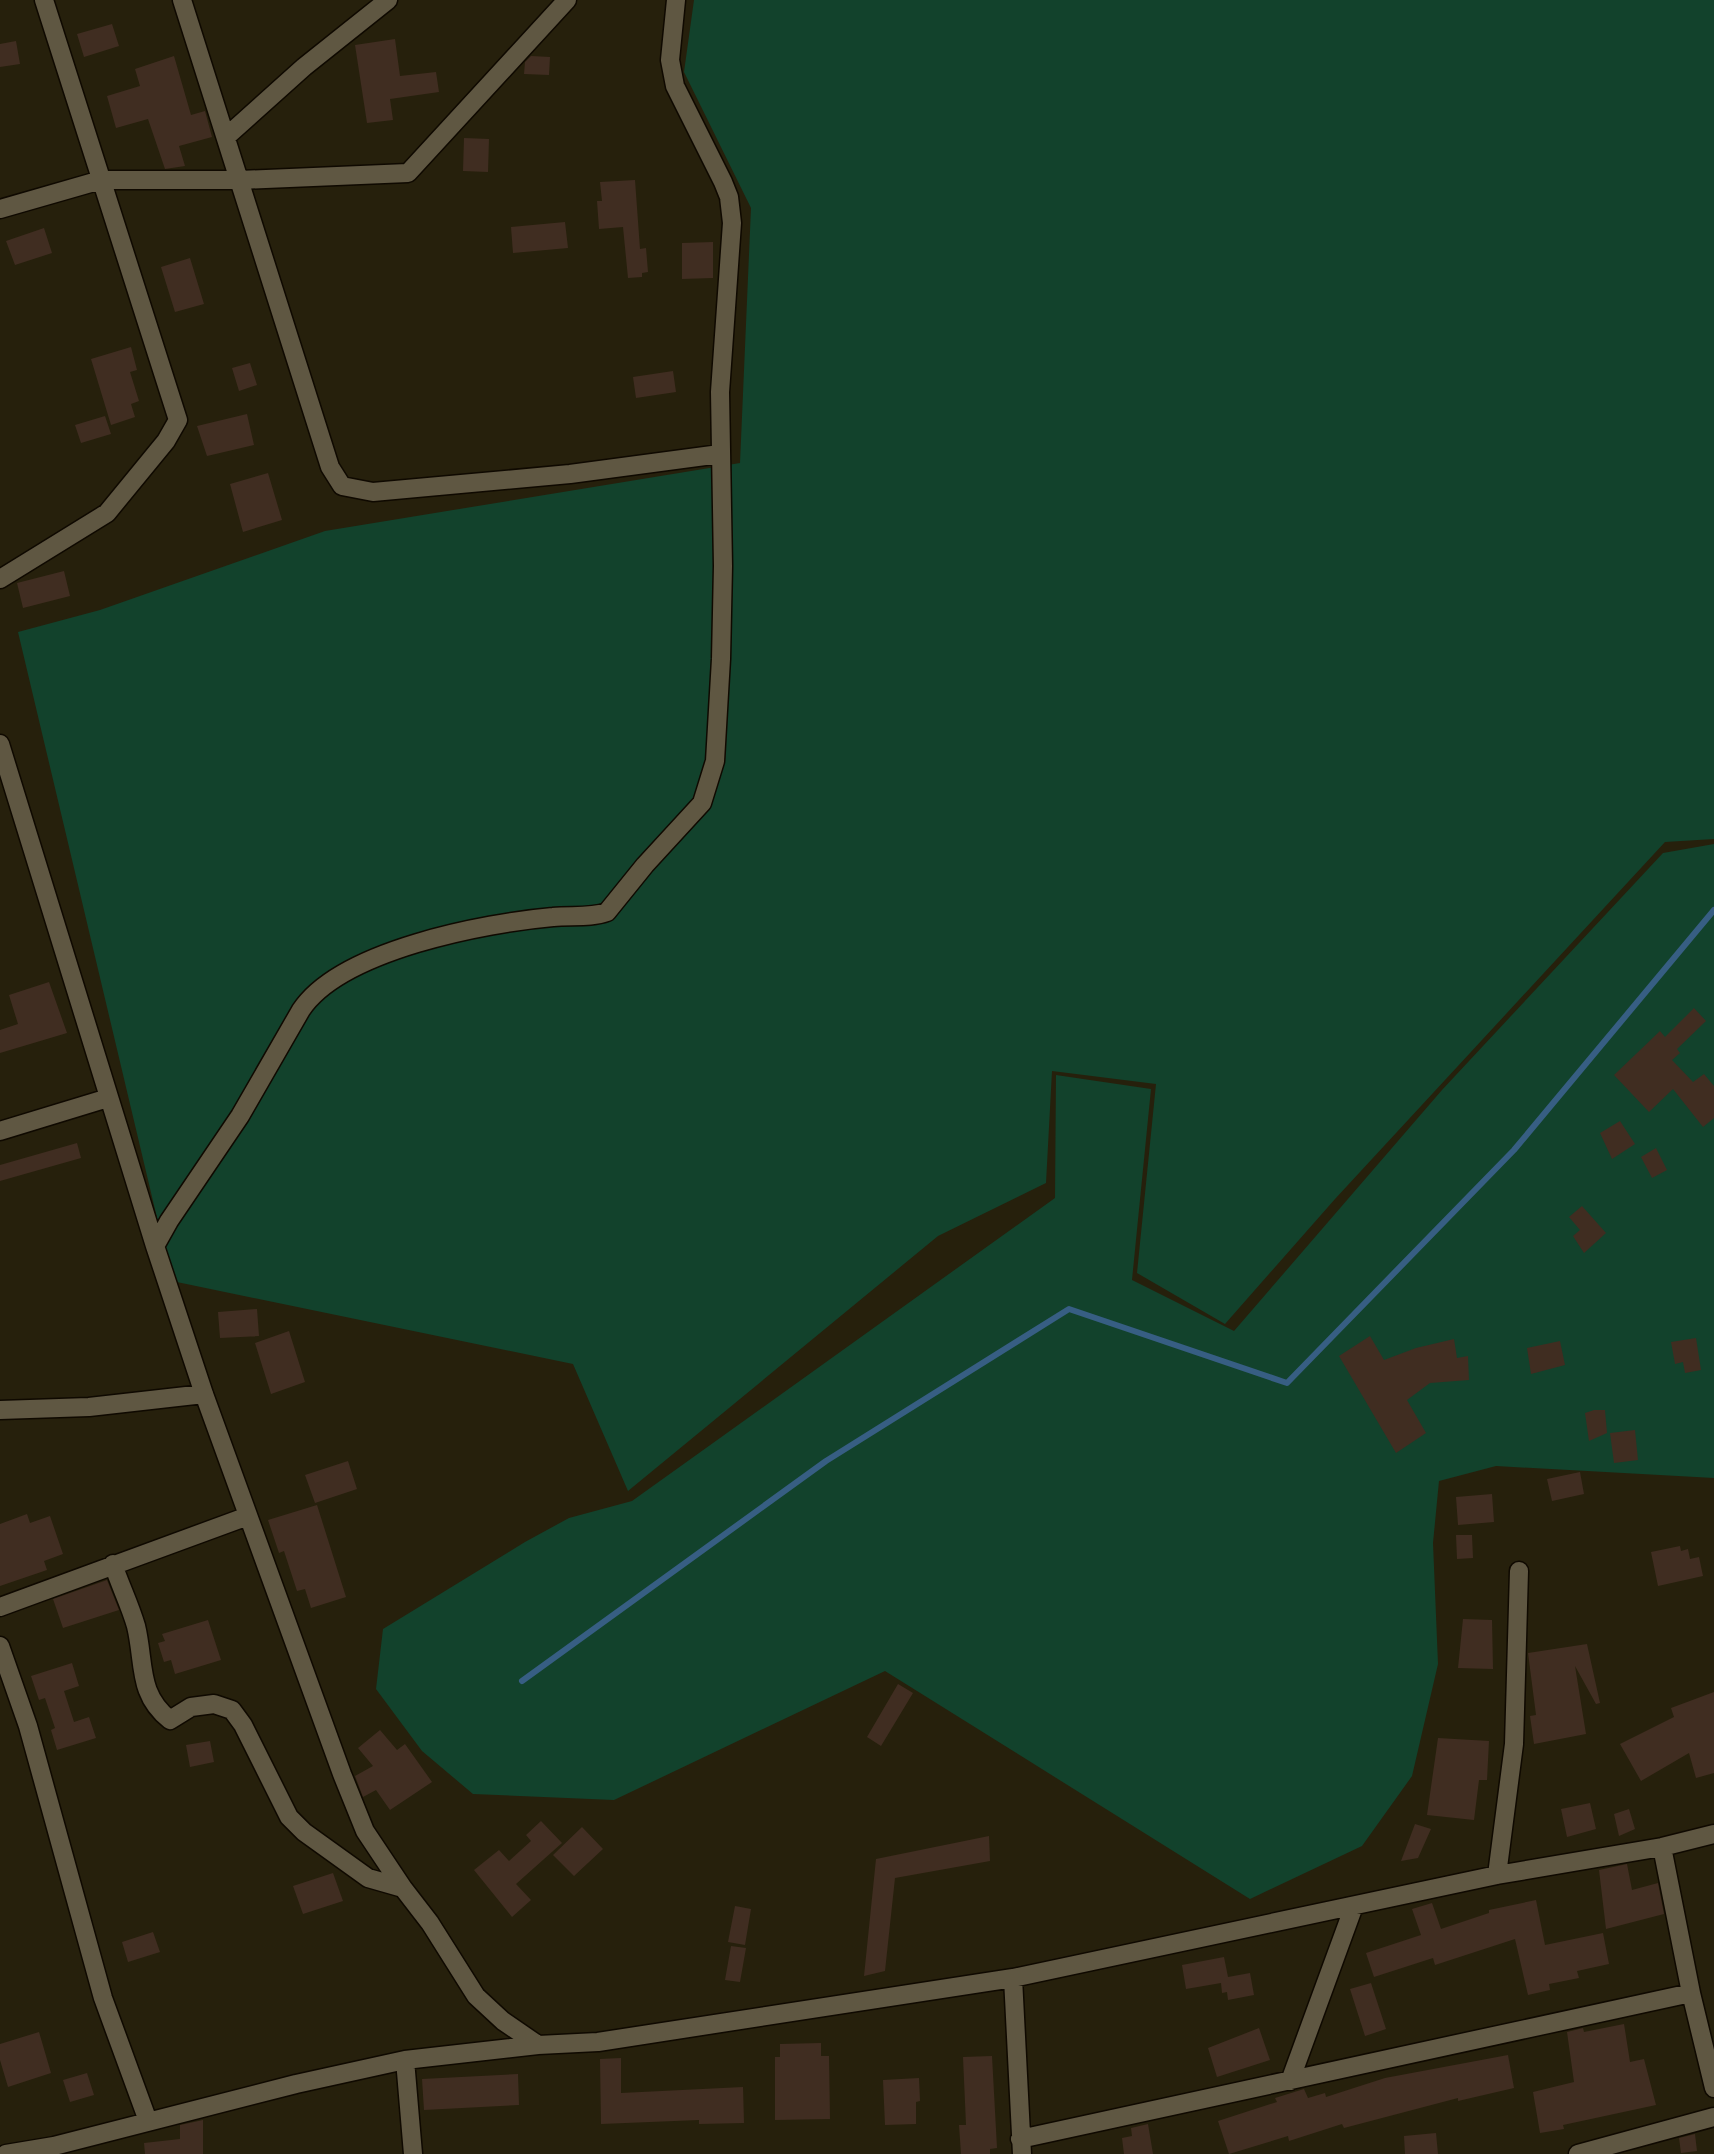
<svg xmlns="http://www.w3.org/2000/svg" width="1714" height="2154" viewBox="0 0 1714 2154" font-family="Raleway,sans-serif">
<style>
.green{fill:#12422c}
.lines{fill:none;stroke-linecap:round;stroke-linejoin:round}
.stream{stroke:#375e83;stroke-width:6}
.building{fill:#402d21}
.minor-casing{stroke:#0f0900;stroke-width:21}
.minor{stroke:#5f5742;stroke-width:18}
</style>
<rect width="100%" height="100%" fill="#26200c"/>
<path class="green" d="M694,0H1714V839L1665,842L1335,1199L1225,1324L1137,1273L1156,1084L1052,1071L1046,1183L938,1236L628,1491L573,1364L172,1281L18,632L100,610L325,531L740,463L751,208L684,72Z
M1714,844V1478L1496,1466L1439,1481L1433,1543L1438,1664L1412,1776L1362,1846L1250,1899L885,1671L614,1800L473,1794L422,1751L376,1689L383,1629L525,1542L569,1518L632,1501L1055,1198L1056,1075L1151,1089L1132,1280L1234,1331L1442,1090L1663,853Z"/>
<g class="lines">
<path class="stream" d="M522,1681L826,1461L1069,1309L1287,1383L1514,1150L1714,910"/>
</g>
<path class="building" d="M112,24L119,46L84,57L77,34Z
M395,39L400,76L436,72L439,92L390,99L393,120L367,123L355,45Z
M16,41L20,64L0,67V44Z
M174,56L191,115L205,111L212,137L179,146L185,166L165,169L148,119L116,128L107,96L140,86L135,69Z
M531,56L550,57L549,75L524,74L525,62Z
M464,138L489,139L488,172L463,171Z
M635,180L640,249L646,248L648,272L642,273V277L628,278L623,227L599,229L597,201H602L600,182Z
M565,222L568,248L513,253L511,227Z
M44,228L52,253L15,265L6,241Z
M713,242V278L682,279V243Z
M190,258L204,304L175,312L161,267Z
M131,347L137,370L130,372L139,401L131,404L135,417L111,425L91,359Z
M250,363L257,385L239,391L232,368Z
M673,371L676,392L636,398L633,377Z
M247,414L254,445L207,456L197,426Z
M105,416L111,434L81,443L75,425Z
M268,473L282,520L243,532L230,484Z
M64,571L70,596L23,608L17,583Z
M49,982L67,1033L0,1053V1030L18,1024L9,995Z
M1694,1008L1706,1021L1677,1049L1680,1053L1672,1060L1693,1082L1704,1074L1714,1086V1118L1703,1127L1673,1089L1649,1112L1614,1075L1660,1031L1665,1037Z
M1620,1121L1635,1144L1612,1159L1600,1133Z
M77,1143L81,1158L0,1181V1165Z
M1656,1148L1667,1170L1652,1178L1641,1157Z
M1582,1206L1606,1233L1584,1253L1573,1236L1580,1230L1569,1217Z
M257,1309L259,1336L220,1338L218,1312Z
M289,1331L305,1382L271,1394L255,1343Z
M1370,1336L1384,1360L1416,1348L1454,1339L1457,1358L1468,1356L1469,1380L1430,1383L1407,1400L1426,1433L1396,1453L1339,1356Z
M1696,1338L1701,1370L1685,1373L1683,1362L1675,1364L1671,1342Z
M1560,1341L1565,1365L1531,1374L1527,1348Z
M1594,1410H1605L1607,1433L1589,1441L1585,1413Z
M1635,1430L1638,1460L1614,1463L1610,1433Z
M348,1461L357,1489L315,1503L305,1475Z
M1580,1472L1584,1494L1552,1501L1547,1479Z
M1492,1494L1494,1522L1458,1525L1456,1497Z
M317,1505L346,1597L311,1608L305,1589L297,1591L284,1551L279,1553L268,1520Z
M27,1514L30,1523L50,1516L63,1554L44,1561L47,1570L0,1586V1524Z
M1456,1535H1472L1473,1558L1457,1559Z
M1680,1546L1681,1551L1688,1549L1690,1559L1699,1557L1703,1576L1658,1586L1651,1552Z
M107,1580L119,1610L63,1628L53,1599Z
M1463,1619L1492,1620L1493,1669L1458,1668Z
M208,1620L221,1660L175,1674L171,1660L164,1662L158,1643L165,1641L162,1634Z
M1587,1644L1600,1703L1596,1704L1575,1666L1586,1734L1534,1744L1530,1716L1536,1715L1528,1653Z
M72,1663L79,1686L64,1691L74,1722L89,1717L96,1738L57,1750L51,1730L55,1728L45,1698L39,1700L31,1676Z
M898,1684L913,1693L881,1746L867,1737Z
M1714,1692V1773L1696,1778L1689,1753L1641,1781L1620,1744L1674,1717L1671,1708Z
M380,1730L397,1750L405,1744L432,1782L390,1810L376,1790L363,1797L355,1776L373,1766L358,1748Z
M1438,1738L1489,1741L1487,1780H1479L1474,1820L1427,1815Z
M210,1741L214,1762L190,1767L186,1745Z
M1590,1803L1596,1829L1567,1837L1561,1809Z
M1629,1809L1635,1829L1619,1836L1614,1814Z
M541,1821L562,1843L516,1884L531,1900L512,1917L474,1870L499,1850L509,1861L531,1841L526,1835Z
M1415,1824L1431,1829L1418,1858L1401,1861Z
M582,1827L603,1849L574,1876L553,1855Z
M989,1836L990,1861L895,1878L885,1971L864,1976L876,1859Z
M1627,1864L1632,1890L1658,1883L1664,1914L1606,1929L1599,1870Z
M333,1873L343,1901L303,1914L293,1886Z
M1536,1900L1545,1945L1603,1933L1609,1964L1577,1971L1579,1978L1549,1984L1550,1990L1528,1995L1515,1939L1435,1965L1433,1958L1374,1977L1366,1953L1421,1935L1412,1909L1432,1903L1441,1929L1489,1913V1910Z
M735,1906L751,1909L745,1945L728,1942Z
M153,1932L160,1952L128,1962L122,1942Z
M731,1946L746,1948L740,1982L725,1980Z
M1224,1957L1228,1977L1250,1973L1254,1995L1228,2000L1227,1992L1222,1993L1221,1983L1186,1989L1182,1965Z
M1371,1983L1386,2029L1365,2036L1350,1989Z
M1624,2024L1630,2062L1644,2059L1656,2105L1563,2125L1564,2129L1540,2133L1533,2092L1574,2082L1567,2032L1583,2028L1584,2032Z
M1259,2028L1270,2060L1217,2077L1208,2048Z
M39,2032L51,2073L8,2087L0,2060V2044Z
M821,2043V2056H829L830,2119L775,2120V2057H780V2044Z
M1508,2055L1514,2088L1458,2101V2098L1344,2128L1342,2124L1289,2141L1288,2136L1229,2154L1218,2121L1277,2102L1275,2098L1304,2089L1308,2098L1325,2093L1326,2097L1385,2078Z
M992,2056L997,2148L990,2149V2154H961L959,2125H966L963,2057Z
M621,2058V2093L743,2087L744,2123L699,2124V2120L601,2124L600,2059Z
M87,2073L94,2095L70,2102L63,2080Z
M518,2074L519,2105L424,2110L422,2079Z
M919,2078L920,2101L916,2102V2124L885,2125L883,2080Z
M203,2120V2154H145L144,2143L180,2139V2125Z
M1148,2124L1153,2154H1124L1122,2138L1132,2136L1131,2128Z
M1436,2133L1438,2154H1405L1404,2136Z
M1695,2134L1697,2151L1681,2153L1679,2138Z"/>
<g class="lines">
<g class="minor-casing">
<path id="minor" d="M182,0L330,467L342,486L373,492L570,474L720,454
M226,137L304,67L388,0
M0,209L101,180H240L408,173L567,0
M0,579L107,513L166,441L178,420L44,0
M0,744L155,1246L204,1394L342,1774L365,1831L403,1888L430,1923L476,1996L503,2021L538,2045
M0,1131L108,1098
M155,1246L169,1221L240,1116L301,1010C341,950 485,923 553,917C570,915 591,918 607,912L645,865L702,803L715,761L721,659L723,566L720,392L732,223L729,197L723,182L675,86L670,60L676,0
M0,1410L89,1407L204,1394
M113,1564C120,1585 130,1605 136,1626C145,1663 137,1694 170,1720L191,1707L214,1704L232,1710L243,1725L289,1817L304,1832L368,1878L403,1888
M0,1607L248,1516
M0,1646L28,1726L103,1998L148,2121
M1662,1847L1691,1993L1714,2088
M1497,1875L1514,1744L1519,1571
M1013,1978L1022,2154
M405,2060L413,2154
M1290,2081L1354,1906
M1020,2139L1691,1993
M6,2154L54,2146L296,2084L405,2060L538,2045L598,2042L1013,1978L1497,1875L1662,1847L1714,1834
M1578,2154L1714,2117"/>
</g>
<use href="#minor" class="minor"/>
</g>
</svg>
